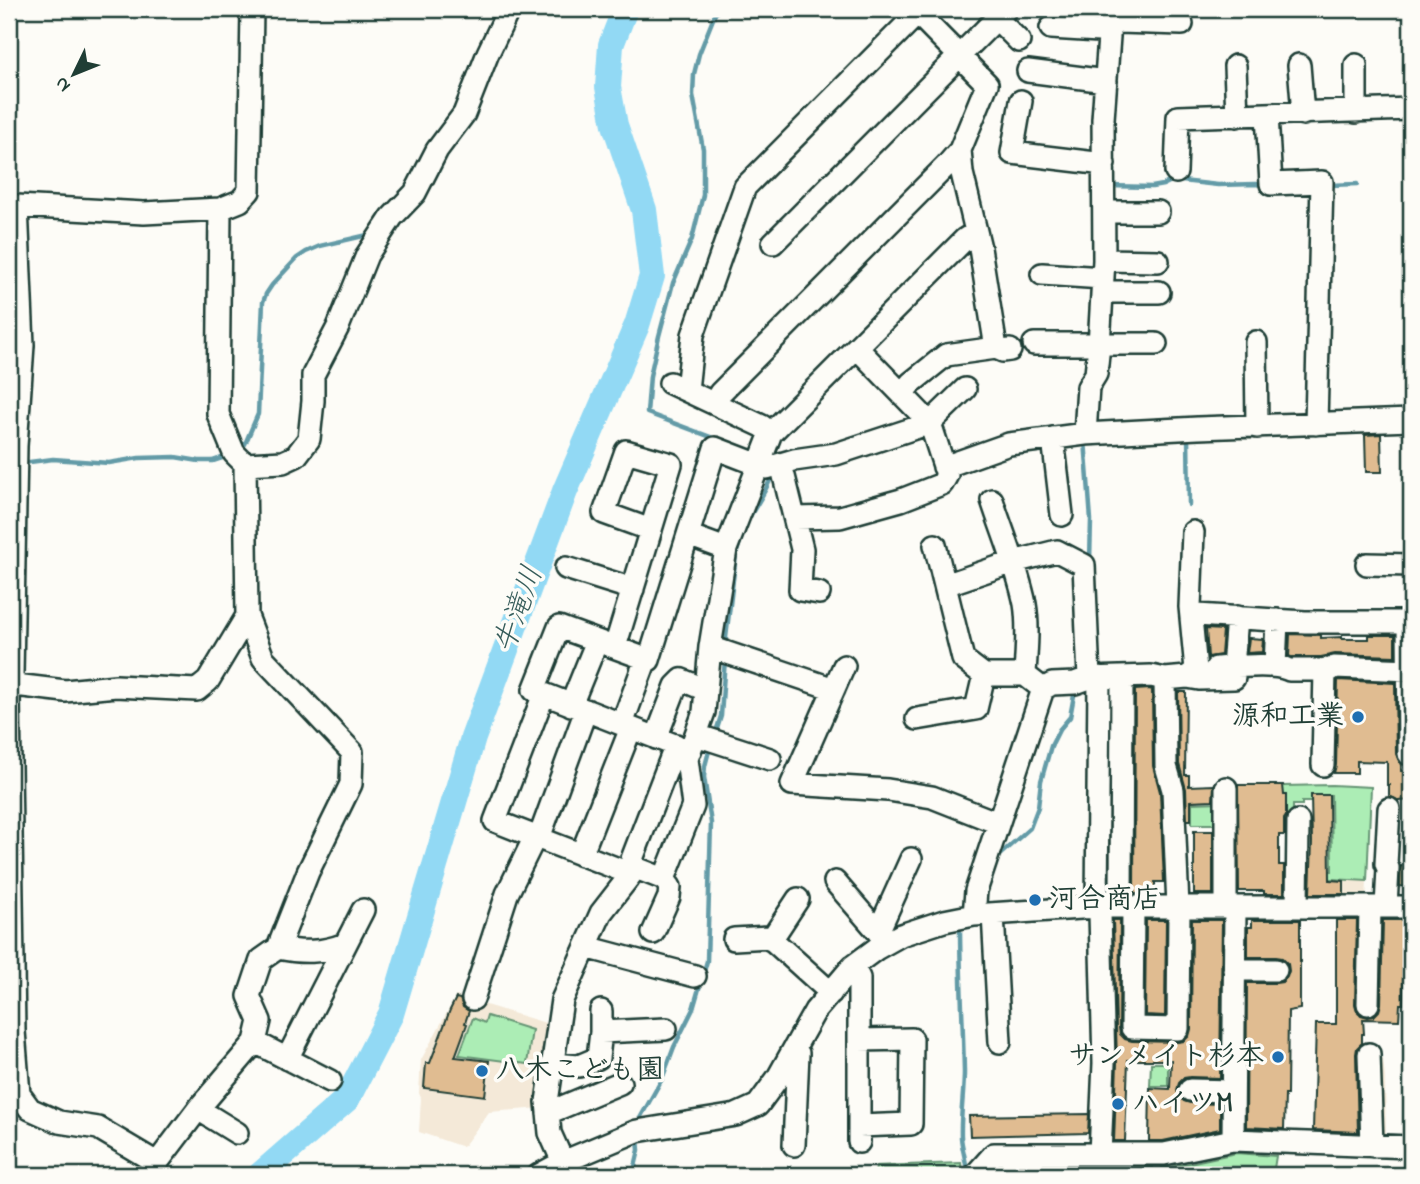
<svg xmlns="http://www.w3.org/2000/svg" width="1420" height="1184" viewBox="0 0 1420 1184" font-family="'Indie Flower','Klee One',sans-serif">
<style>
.built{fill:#f4e9d8}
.green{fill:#acedb5;stroke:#669574;stroke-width:2}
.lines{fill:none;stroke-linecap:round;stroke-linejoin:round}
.stream{stroke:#649ba7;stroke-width:4.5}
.river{stroke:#92d9f4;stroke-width:26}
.building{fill:#e0bc91;stroke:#1f3d34;stroke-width:2}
.minor-casing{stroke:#1f3d34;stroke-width:26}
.minor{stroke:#fdfcf7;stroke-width:21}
.poi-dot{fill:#1f6fb2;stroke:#fdfcf7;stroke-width:2.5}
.labels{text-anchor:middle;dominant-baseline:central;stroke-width:7;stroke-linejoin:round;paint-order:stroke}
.poi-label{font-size:28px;font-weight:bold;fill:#1f3d34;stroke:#fdfcf7;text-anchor:start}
.water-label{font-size:30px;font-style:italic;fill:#365c5a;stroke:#fdfcf7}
</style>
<rect width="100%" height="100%" fill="#fdfcf7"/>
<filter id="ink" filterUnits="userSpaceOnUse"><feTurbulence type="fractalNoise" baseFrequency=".0143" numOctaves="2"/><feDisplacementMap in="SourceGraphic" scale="14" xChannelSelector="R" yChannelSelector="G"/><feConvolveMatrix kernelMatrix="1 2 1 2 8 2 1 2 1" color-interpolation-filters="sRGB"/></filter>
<g filter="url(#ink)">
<path class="built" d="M1344,880L1367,881L1366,900H1344Z
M456,996L549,1024L542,1108L489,1112L463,1147L419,1132L421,1098L419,1093L421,1060Z
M1375,1055L1383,1058L1385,1078L1386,1139L1377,1132Z"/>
<path class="green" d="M1332,785L1371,787L1367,881L1332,879L1331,884L1316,871H1332L1331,795H1311V802H1302V805H1293V820H1286V796L1283,795V786Z
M1220,802V824H1192V803Z
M487,1016L532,1030L527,1064L459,1055L473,1018L485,1023Z
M1151,1063H1168V1086H1150Z
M1236,1153L1276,1156L1273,1175H1164L1162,1167H1171Z
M961,1163L962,1175H875L876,1166Z
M1035,1168H1153L1154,1175H1035Z"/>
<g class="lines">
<path class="stream" d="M1330,185L1357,184
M1108,186L1152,187L1163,185L1173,180L1218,185L1256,184L1266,186
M1188,436L1189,505
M716,439L647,413L650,376L659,336L673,283L692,239L703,195V149L693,95L694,74L699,54L715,14L719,9
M1085,440L1091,520L1090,561
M240,450L245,444L258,414L263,302L266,294L272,285L297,258L306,252L320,246L372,234
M22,463L53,459L109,463L139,458L175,457L199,461H213L228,456
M746,524C754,508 764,495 771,478
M725,646L736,555L741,538
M715,735L721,716L725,658
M995,859L1030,828L1038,807L1041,781L1051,746L1059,730L1070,717L1075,690
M960,925C960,974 963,1023 964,1072C964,1094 960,1116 961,1137C962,1150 967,1162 967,1175
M638,1125L639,1120L662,1079L674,1047L693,1009L707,961L711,823L704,777L705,766L710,747
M633,1175L639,1150L638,1139"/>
<path class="river" d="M260,1175L347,1099L391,1014L473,738L565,491L637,325L652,276L644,210L615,125L608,87L611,45L625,9"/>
</g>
<path class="building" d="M1381,434L1382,472H1366L1365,435Z
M1206,629L1223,630L1221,655L1208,657Z
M1290,634L1321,635V638L1342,637V639H1369V635H1395V656L1335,654L1321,657H1291L1289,656Z
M1249,638L1263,639L1262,652L1247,653Z
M1338,680L1395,683L1396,754L1401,765V771H1411V800L1399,801L1389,796V785H1387V762L1357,761V773H1334L1336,765Z
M1150,689L1152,690L1153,766L1160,792L1164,882H1155V893L1134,894L1135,690Z
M1178,692H1186L1185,775H1189V786L1214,785L1213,800L1191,801V820H1187L1186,789L1179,764Z
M1238,785H1283L1284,795H1286V816L1284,819V835H1279V865H1284V894H1264V891H1239Z
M1311,795H1329L1330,880L1344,881V894H1310L1312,842Z
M1194,831H1213V894H1194Z
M1401,866L1411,867V887L1400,886Z
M1113,920H1120L1119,1028L1120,1034L1125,1039L1132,1041L1178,1042L1184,1041L1189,1036L1191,1029L1192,920H1222L1220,1078L1190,1077L1184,1078L1179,1083L1177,1090L1179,1097L1184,1101L1190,1103L1220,1104V1129L1163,1141H1149L1150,1088L1170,1089L1171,1060H1128L1125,1141H1114L1117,1063Z
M1146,920H1166L1165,1016L1145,1015Z
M1252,920H1300V1009L1288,1011L1287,1095H1285L1284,1129L1246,1127L1247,983H1276L1282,982L1287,977L1289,971L1288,964L1282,958L1276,957H1248V927H1252Z
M1336,920H1357L1355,1004L1357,1011L1361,1015L1368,1017L1374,1016L1379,1011L1381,1004L1383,920H1405L1403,1004H1400L1399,1020L1363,1019L1364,1034H1362V1043L1357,1048L1356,1054L1358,1132L1313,1130L1316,1024H1336Z
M456,998L460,999L463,1007L469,1011L465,1023L467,1024L455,1057L489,1061L485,1096L424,1088L426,1063H430L450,1010Z
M1089,1114L1088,1133L970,1136L969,1116Z"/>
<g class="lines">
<g class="minor-casing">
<path id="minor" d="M913,9L987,84L960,150L962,173L980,248L996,348
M997,19L1019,41
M1051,28L1099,31L1119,22L1182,24
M1299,65L1303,114
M1356,65V112
M1235,66L1237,116
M1028,71L1106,81
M1021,101L1012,153L1104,164
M1267,115L1271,184L1322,182L1316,424
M1176,172L1178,117L1411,109
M1104,212H1158
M773,243L1006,9
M1104,260L1158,261
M1042,274L1103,278
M1102,292H1159
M1256,342L1257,427
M1034,344H1156
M670,383L762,426L771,433
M687,390L693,335L745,187L922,9
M902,393L911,383L946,355L996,348L1003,351L1010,350
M714,403L720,393L947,165L960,150
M1085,434L1088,387L1096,374L1099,345L1104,260L1103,119L1111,9
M1053,438L1062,515
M245,464L283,462L296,456L309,439L313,401V375L338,327L367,255L392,217L415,193L437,150L464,114L488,53L509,9
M781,464L802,549L800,590L819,593
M944,467L1009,444L1085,434L1198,428L1411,420
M992,500C1003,534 1018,569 1025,604C1029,627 1026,652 1025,675L1043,689
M795,518L840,517L901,500L942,484L947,475L930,423L857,348
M688,535L726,549
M935,545L963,659L984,675H1025
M1367,564L1411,565
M566,568L633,589
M945,585L1013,562L1057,551L1084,565L1089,678L1151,676L1165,679L1187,677L1199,679L1234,678
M1197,615L1305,622H1411
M1408,622L1409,754
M615,647L671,464L626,451L604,513L651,530
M710,647L834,689
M844,666L792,784L888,790L932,797L998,823
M1275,666L1277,620
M1233,667L1237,617
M1216,668C1234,667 1275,662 1289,670H1331L1334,667L1411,670
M1099,677L1097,907L1100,914L1104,1063L1100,1154
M1187,677L1196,670L1190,607L1193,532
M1165,679L1166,766L1173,790L1178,907
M9,688L12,675L16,446L23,345L17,206L144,213L220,209L240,201L249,191L252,9
M9,691L15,685L65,691L116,686L197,690L208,681L247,616
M544,694L495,821L631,874
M9,697L14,1031L19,1094L30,1109L59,1122L98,1128L157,1163
M571,705L597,641
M917,719L976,709L984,675
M622,724L646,659
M696,735L770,759
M656,738L676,686L682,680L706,690
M690,751L534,690L559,627L649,660L715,448L767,468L794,460L836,454L930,423L965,389
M1323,765L1325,669
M1226,788V907
M539,838L586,710
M581,855L631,728
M664,879L693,806L687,759L704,712L710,647L726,549L771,433L965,239L976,232
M835,882L886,941
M1121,907L1122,677
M1133,907L1132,1028L1178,1029L1179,907
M1297,907L1298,821
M1386,907L1388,868L1386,864L1389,809
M993,914L1000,1042
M974,915L976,891L1043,689L1052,684L1075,683L1089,678
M878,932L911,859
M653,933L669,897L670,887L664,879L636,868L632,859L676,745
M734,939L769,937L831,993
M771,940L798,899
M586,947L695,976
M278,948C302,953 322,953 345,944
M853,966L859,978V1142
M1234,970H1276
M473,999L507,894L535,837
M1368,1004L1370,908
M601,1032L666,1029
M859,1040L912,1039L911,1124L859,1126
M255,1042L330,1081
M1369,1054L1372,1146
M287,1059L363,910
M553,1064L579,1066L598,1058L601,1032V1011
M1190,1090L1233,1091
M198,1109L237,1133
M548,1113L620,1083
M1233,1140L1235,907
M794,1145L798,1053L795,1049
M563,1162L550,1133L547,1102L562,1000L601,913L636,868
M148,1175L198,1109L255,1042L260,1021L249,996L261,960L278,948L308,872L351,784L352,752L263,658L247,616L245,464L234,453L218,414L220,209
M539,1175L563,1162L637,1131L736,1115L758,1105L777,1079L815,1011L853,966L876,949L901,935L944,921L974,915L1097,907H1411
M977,1175V1173L994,1154H1164L1233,1140L1411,1147"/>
</g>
<use href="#minor" class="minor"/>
</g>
</g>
<g class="poi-dot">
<circle cx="1358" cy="717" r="7"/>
<circle cx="1035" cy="900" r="7"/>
<circle cx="1278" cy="1057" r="7"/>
<circle cx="482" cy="1071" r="7"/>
<circle cx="1118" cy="1104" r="7"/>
</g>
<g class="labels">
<g class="poi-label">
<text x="1344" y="717" text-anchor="end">源和工業</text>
<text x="1049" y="900">河合商店</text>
<text x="1264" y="1057" text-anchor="end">サンメイト杉本</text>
<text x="496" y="1071">八木こども園</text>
<text x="1132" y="1104">ハイツM</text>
</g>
<g class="water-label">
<text transform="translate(520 610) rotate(-70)">牛滝川</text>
</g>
</g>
<rect width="1420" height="1184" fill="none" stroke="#fdfcf7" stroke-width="35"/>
<rect x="18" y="18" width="1385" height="1149" fill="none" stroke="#1f3d34" stroke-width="2.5" filter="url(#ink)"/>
<g transform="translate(74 74) rotate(227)" stroke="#fdfcf7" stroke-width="5" paint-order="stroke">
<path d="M0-5L12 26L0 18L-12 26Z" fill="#1f3d34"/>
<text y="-10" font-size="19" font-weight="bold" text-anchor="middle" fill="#1f3d34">N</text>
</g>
</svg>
